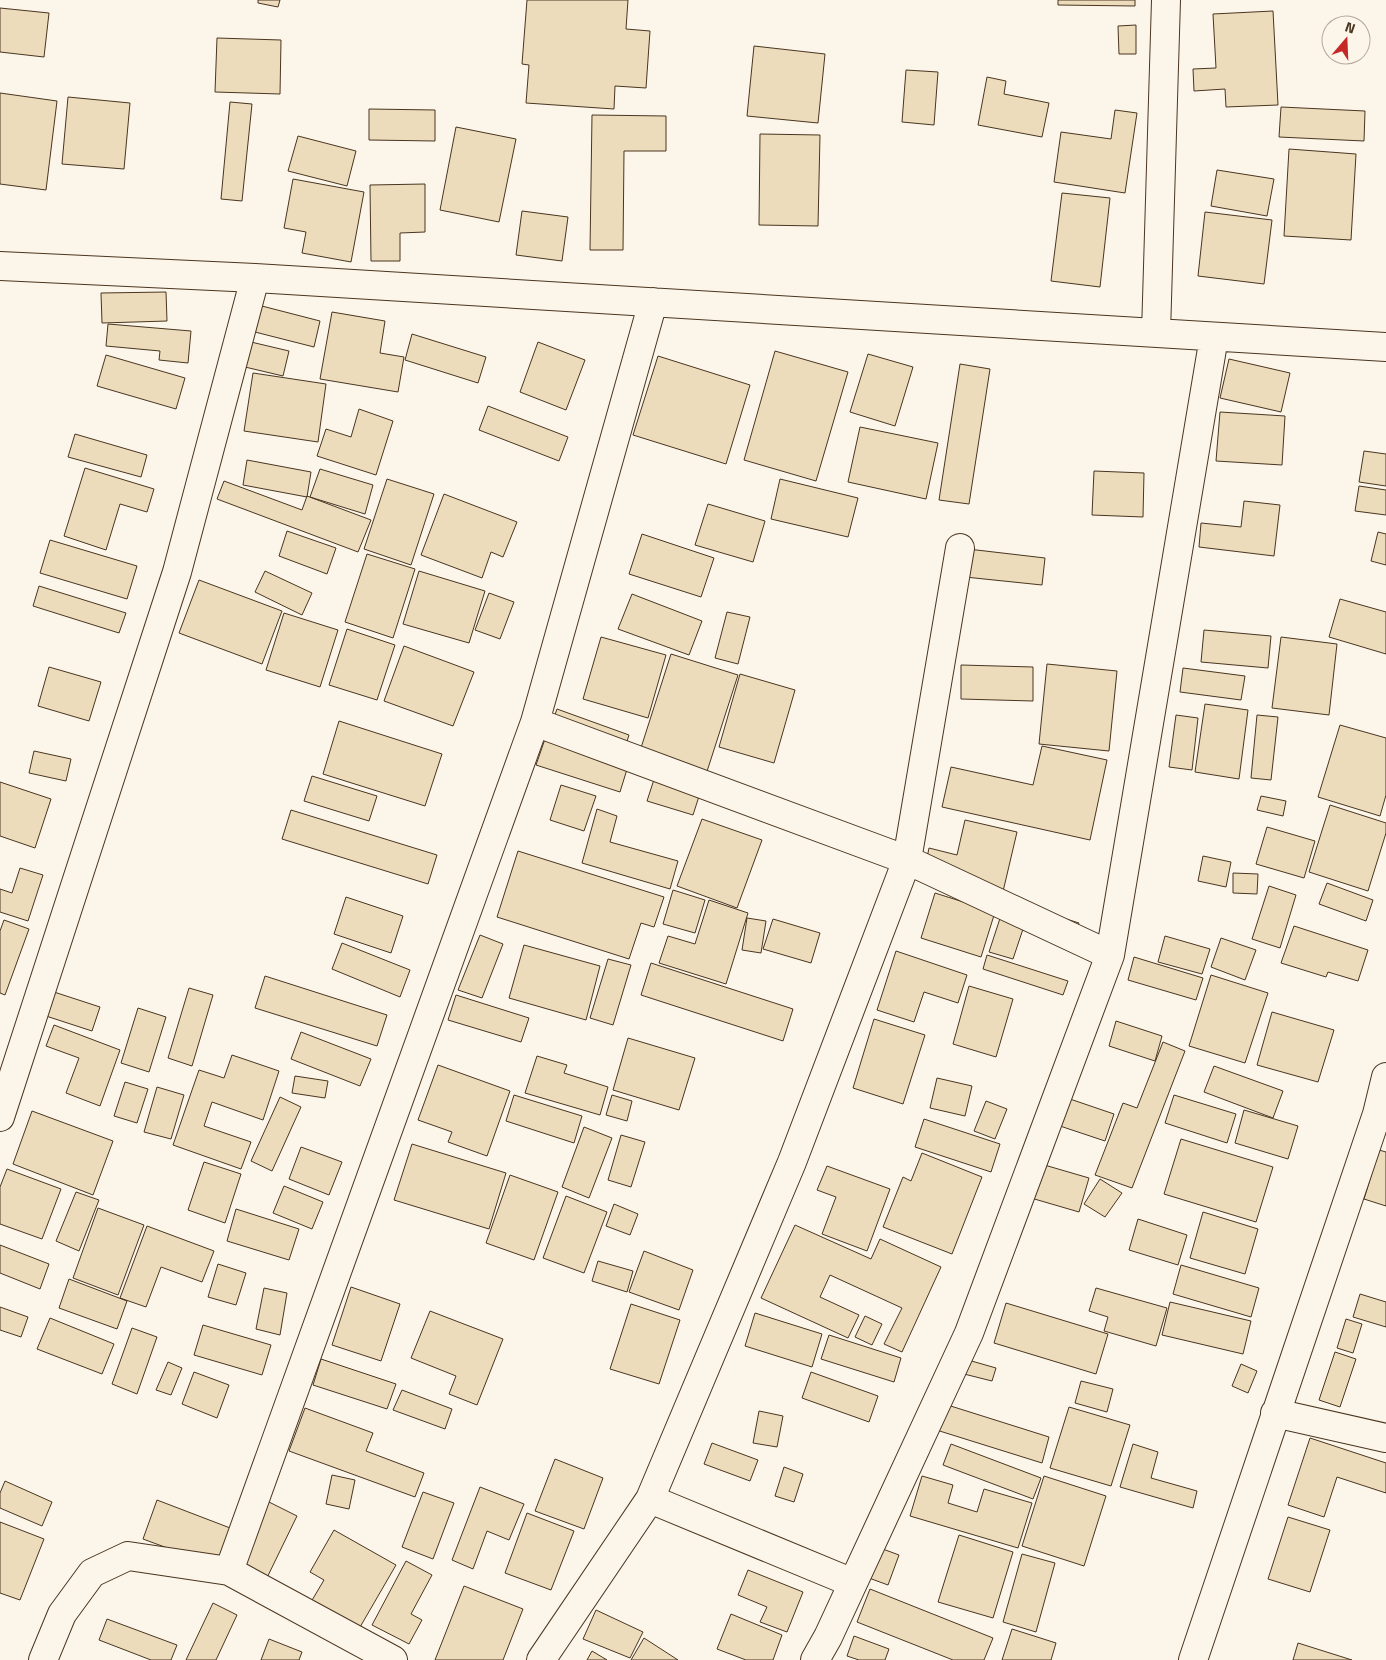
<svg xmlns="http://www.w3.org/2000/svg" width="1386" height="1660" viewBox="0 0 1386 1660" font-family="'Titillium Web',sans-serif">
<style>
.building{fill:#ecdcbc;stroke:#4a3520}
.lines{fill:none;stroke-linecap:round;stroke-linejoin:round}
.street-casing{stroke:#4a3520;stroke-width:30}
.street{stroke:#fbf6e9;stroke-width:28}
</style>
<rect width="100%" height="100%" fill="#fbf6e9"/>
<path class="building" d="M258,0H280L278,7L258,3Z
M527,0H628L626,29L650,31L646,88L615,86L614,109L526,103L529,65L522,64Z
M1058,0H1135V6L1058,5Z
M0,8L49,13L44,57L0,52Z
M1273,11L1278,105L1226,107L1225,89L1194,91L1193,69L1216,68L1213,14Z
M1136,25V54H1119L1118,26Z
M217,38L281,40L280,94L215,92Z
M754,46L825,54L818,123L747,116Z
M906,70L938,72L934,125L902,122Z
M987,77L1006,81L1004,94L1049,103L1042,137L978,125Z
M0,93L57,101L46,190L0,184Z
M68,97L130,103L124,169L62,164Z
M230,102L252,104L242,201L221,199Z
M1281,107L1365,111L1364,141L1279,137Z
M369,109L435,110V141L369,140Z
M1115,110L1137,113L1125,193L1054,182L1061,132L1111,139Z
M592,115L666,116V151H624L623,250H590Z
M456,127L516,139L499,222L440,210Z
M760,134L820,135L818,226L759,225Z
M298,136L356,151L347,186L288,171Z
M1289,149L1356,154L1351,240L1284,236Z
M1217,170L1274,179L1267,216L1211,206Z
M293,179L364,192L351,262L302,253L306,232L284,228Z
M425,184V232L400,233V261H371L370,185Z
M1062,193L1110,198L1100,287L1051,281Z
M522,211L568,217L562,261L516,255Z
M1205,212L1272,220L1264,284L1198,276Z
M166,292L167,321L102,323L101,293Z
M258,305L320,321L314,347L251,331Z
M332,312L385,321L380,353L404,357L398,392L320,379Z
M108,324L191,331L188,363L159,360L160,351L106,346Z
M412,334L486,357L478,383L405,360Z
M251,342L289,351L283,376L245,367Z
M538,342L585,360L566,410L520,392Z
M775,351L848,372L816,481L744,460Z
M868,354L913,367L895,426L850,412Z
M106,355L185,378L176,409L97,386Z
M658,356L750,385L726,464L633,435Z
M1229,359L1290,373L1281,412L1220,398Z
M960,364L990,369L969,504L939,500Z
M253,373L326,384L318,442L244,431Z
M488,406L568,437L559,461L479,430Z
M359,409L393,421L376,475L317,456L326,429L351,437Z
M1220,412L1285,416L1282,465L1216,461Z
M860,427L938,443L926,499L848,482Z
M75,434L147,455L141,477L68,457Z
M1364,451L1386,454V486L1359,482Z
M247,460L311,472L307,497L243,485Z
M85,468L154,489L147,512L120,504L106,550L64,536Z
M320,469L373,485L365,514L310,497Z
M1094,471L1144,473L1143,517L1092,515Z
M387,479L434,494L411,565L364,549Z
M780,479L858,498L848,537L771,519Z
M224,481L302,510L307,496L371,520L358,552L217,499Z
M1359,486L1386,490V515L1355,511Z
M444,494L517,522L503,557L491,552L482,578L421,555Z
M1244,501L1280,505L1274,556L1199,547L1201,523L1241,527Z
M708,504L765,521L753,562L695,545Z
M287,531L336,548L327,574L279,556Z
M1378,532L1386,534V565L1371,561Z
M642,534L714,558L701,597L629,574Z
M50,540L137,566L127,599L40,573Z
M968,549L1045,558L1042,585L965,577Z
M367,554L415,569L393,638L345,622Z
M265,571L312,593L302,615L255,592Z
M419,571L485,591L469,643L403,624Z
M199,580L282,611L262,664L179,633Z
M39,586L126,613L119,633L33,606Z
M489,593L514,602L500,639L475,630Z
M632,594L702,621L689,655L618,629Z
M1340,599L1386,612V654L1329,637Z
M727,612L750,617L738,664L715,658Z
M284,613L338,630L320,687L266,670Z
M347,629L395,645L377,700L329,685Z
M1204,630L1271,636L1268,668L1201,662Z
M601,637L666,655L648,718L583,699Z
M1281,637L1337,644L1329,715L1272,708Z
M404,646L474,672L453,726L384,701Z
M671,654L738,675L693,815L647,801L660,761L639,754Z
M1047,664L1117,671L1109,751L1039,744Z
M961,665L1033,667V701L961,699Z
M49,667L101,682L89,721L38,706Z
M1183,668L1245,676L1241,700L1180,692Z
M740,674L795,690L774,763L719,747Z
M1205,704L1248,710L1239,779L1195,772Z
M557,709L629,735L621,760L548,734Z
M1176,715L1198,718L1192,770L1169,767Z
M1257,715L1278,717L1271,780L1251,778Z
M339,721L442,754L425,806L323,774Z
M1340,725L1386,738V795L1380,816L1318,797Z
M545,739L628,766L620,792L536,765Z
M1042,746L1107,760L1090,840L942,807L951,767L1033,785Z
M34,751L71,759L66,781L29,773Z
M312,776L377,796L369,821L304,801Z
M0,782L51,799L35,848L0,836Z
M561,785L596,796L584,831L550,820Z
M1261,796L1286,801L1283,816L1257,810Z
M1330,805L1386,823V833L1368,891L1309,872Z
M597,809L617,816L610,842L678,861L670,889L582,863Z
M291,810L437,855L428,884L282,839Z
M702,819L762,840L737,908L677,886Z
M965,820L1017,832L1001,900L923,877L929,848L957,855Z
M1267,827L1315,841L1304,878L1256,864Z
M518,851L664,897L654,927L641,923L629,959L497,917Z
M1203,856L1231,862L1226,887L1198,881Z
M20,868L43,875L28,921L0,912V889L12,893Z
M1233,873L1258,874L1257,894L1233,893Z
M1327,883L1373,900L1366,921L1319,904Z
M1269,886L1296,895L1280,948L1252,939Z
M673,890L705,900L695,933L663,924Z
M935,893L995,912L981,957L921,938Z
M346,897L403,916L391,953L334,934Z
M709,900L748,913L726,984L659,963L668,936L695,944Z
M1006,900L1079,923L1071,944L1023,929L1013,959L989,952Z
M747,918L766,921L761,953L742,950Z
M773,919L820,933L811,963L763,949Z
M4,920L29,929L5,995L0,993V931Z
M1294,926L1368,950L1358,981L1328,972L1326,977L1281,963Z
M480,935L503,944L482,998L458,990Z
M1165,936L1210,949L1202,974L1158,962Z
M1221,938L1256,950L1245,980L1211,967Z
M342,943L410,970L400,997L332,969Z
M524,945L600,966L586,1020L509,998Z
M896,951L967,975L958,1003L924,992L914,1022L877,1010Z
M987,955L1068,981L1063,995L983,969Z
M1134,957L1203,978L1196,1000L1128,980Z
M608,959L631,965L613,1025L590,1018Z
M651,963L793,1009L783,1041L641,995Z
M1211,975L1268,993L1245,1063L1189,1046Z
M265,976L387,1015L377,1046L255,1008Z
M969,986L1013,999L996,1057L953,1044Z
M189,988L213,995L192,1066L168,1058Z
M54,992L100,1007L92,1031L46,1016Z
M456,995L529,1018L521,1042L448,1020Z
M138,1008L166,1017L149,1072L121,1063Z
M1272,1012L1334,1030L1318,1082L1257,1065Z
M874,1019L925,1035L903,1104L853,1088Z
M1116,1021L1162,1036L1155,1061L1109,1046Z
M54,1025L120,1050L100,1106L66,1093L79,1058L46,1046Z
M301,1032L371,1059L360,1086L291,1059Z
M628,1038L695,1058L679,1110L613,1090Z
M1163,1042L1185,1051L1132,1188L1095,1175L1123,1103L1137,1108Z
M232,1055L279,1071L263,1120L212,1102L204,1126L251,1142L241,1169L173,1145L199,1070L224,1078Z
M537,1056L567,1065L564,1073L608,1087L600,1115L525,1093Z
M438,1065L510,1091L487,1156L448,1142L452,1132L418,1120Z
M1214,1066L1283,1091L1273,1118L1204,1092Z
M295,1076L328,1081L325,1098L292,1093Z
M937,1078L972,1086L965,1116L930,1108Z
M125,1082L148,1089L137,1123L114,1116Z
M157,1087L184,1095L171,1139L144,1132Z
M514,1095L582,1116L574,1143L506,1121Z
M612,1095L632,1101L627,1121L606,1115Z
M1174,1095L1236,1114L1227,1143L1165,1123Z
M280,1097L301,1107L272,1171L251,1161Z
M1067,1098L1114,1114L1105,1141L1057,1125Z
M986,1101L1007,1109L995,1139L974,1131Z
M1244,1110L1298,1126L1288,1159L1235,1143Z
M32,1111L113,1141L93,1195L13,1164Z
M924,1119L1000,1144L991,1172L915,1147Z
M584,1127L612,1138L589,1198L562,1187Z
M621,1135L645,1142L631,1187L608,1180Z
M1181,1139L1273,1167L1256,1222L1164,1194Z
M412,1144L506,1173L489,1229L394,1200Z
M301,1147L342,1162L329,1195L289,1179Z
M1379,1150L1386,1152V1206L1364,1199Z
M922,1153L982,1177L952,1254L883,1227L903,1177L911,1181Z
M204,1162L241,1174L225,1223L188,1210Z
M1041,1164L1089,1178L1079,1212L1031,1198Z
M827,1166L890,1189L867,1251L822,1234L836,1197L817,1190Z
M7,1169L61,1189L42,1239L0,1224V1187Z
M510,1175L558,1192L534,1260L486,1243Z
M1100,1179L1122,1193L1105,1217L1084,1204Z
M284,1186L323,1202L312,1229L273,1213Z
M76,1192L99,1200L79,1251L56,1241Z
M566,1196L607,1212L584,1273L543,1258Z
M614,1204L638,1214L630,1235L606,1226Z
M98,1208L144,1225L118,1295L73,1278Z
M236,1209L299,1229L289,1260L227,1241Z
M1203,1212L1258,1229L1245,1274L1190,1258Z
M1138,1219L1187,1235L1178,1265L1129,1250Z
M795,1225L871,1259L880,1239L941,1267L902,1352L884,1344L902,1308L830,1275L820,1297L859,1315L848,1338L761,1298Z
M147,1226L214,1251L202,1282L161,1267L146,1307L120,1298Z
M0,1245L49,1264L40,1289L0,1273Z
M644,1251L693,1270L679,1310L629,1292Z
M598,1261L633,1271L627,1292L592,1281Z
M218,1264L246,1273L236,1305L208,1297Z
M1181,1265L1259,1288L1251,1317L1173,1294Z
M69,1279L127,1301L117,1329L59,1308Z
M351,1287L400,1304L381,1361L332,1345Z
M264,1288L287,1293L280,1335L256,1329Z
M1096,1288L1167,1308L1156,1346L1104,1331L1108,1317L1089,1311Z
M1360,1294L1386,1302V1327L1353,1317Z
M1170,1302L1251,1321L1243,1354L1162,1335Z
M1006,1303L1108,1334L1096,1374L994,1343Z
M631,1304L680,1320L659,1384L610,1369Z
M0,1307L28,1317L21,1337L0,1330Z
M430,1311L503,1339L477,1405L449,1394L456,1376L411,1358Z
M755,1313L822,1334L812,1367L745,1346Z
M865,1316L882,1324L872,1345L855,1337Z
M50,1318L114,1344L102,1374L37,1349Z
M1346,1319L1362,1324L1353,1353L1337,1348Z
M203,1325L271,1345L262,1375L194,1355Z
M132,1328L157,1337L137,1394L112,1384Z
M829,1335L901,1358L894,1382L821,1359Z
M1335,1352L1356,1359L1340,1407L1319,1400Z
M321,1359L396,1384L387,1409L313,1385Z
M968,1360L996,1368L992,1381L964,1374Z
M168,1362L182,1368L171,1395L156,1390Z
M1241,1364L1257,1371L1248,1393L1232,1386Z
M194,1372L229,1385L217,1418L182,1404Z
M811,1372L878,1396L869,1422L802,1398Z
M1081,1381L1113,1389L1107,1412L1075,1403Z
M402,1390L452,1409L445,1429L393,1410Z
M938,1402L1049,1437L1042,1463L930,1428Z
M1069,1407L1130,1425L1111,1486L1050,1468Z
M305,1408L373,1433L366,1451L424,1473L415,1497L289,1451Z
M759,1411L783,1416L777,1447L753,1443Z
M1310,1438L1386,1463V1493L1337,1477L1324,1517L1288,1505Z
M712,1443L758,1460L750,1481L704,1464Z
M951,1444L1041,1478L1033,1499L943,1465Z
M1133,1444L1158,1452L1151,1478L1197,1491L1193,1508L1120,1487Z
M555,1459L603,1478L584,1529L535,1511Z
M784,1467L803,1474L794,1502L775,1496Z
M332,1475L355,1480L349,1509L326,1504Z
M922,1476L953,1485L948,1503L977,1512L984,1489L1032,1503L1018,1548L910,1516Z
M1044,1476L1106,1496L1084,1566L1022,1546Z
M5,1481L52,1502L42,1526L0,1508V1493Z
M480,1487L524,1504L509,1540L487,1531L473,1569L452,1560Z
M423,1492L454,1503L433,1559L402,1547Z
M259,1497L297,1516L261,1590L236,1578Z
M157,1500L238,1531L224,1569L143,1539Z
M527,1513L574,1531L551,1590L505,1573Z
M1288,1517L1330,1530L1310,1592L1268,1579Z
M0,1522L44,1539L20,1600L0,1593Z
M334,1530L396,1565L356,1634L308,1607L324,1580L310,1572Z
M959,1535L1013,1552L993,1618L938,1602Z
M880,1548L899,1555L888,1585L869,1578Z
M1022,1554L1055,1563L1036,1632L1003,1622Z
M406,1561L432,1575L411,1614L422,1620L409,1644L372,1625Z
M748,1570L803,1592L787,1632L760,1622L767,1607L738,1595Z
M464,1586L523,1609L503,1660H435Z
M870,1589L993,1638L984,1660H953L857,1622Z
M213,1603L237,1615L216,1660H186Z
M596,1610L643,1632L630,1658L583,1639Z
M731,1614L782,1635L773,1660H746L717,1649Z
M107,1619L177,1645L171,1660H151L99,1640Z
M1012,1629L1056,1643L1051,1660H1002Z
M854,1636L889,1649L885,1660H859L847,1656Z
M644,1638L678,1660H631Z
M269,1639L302,1652L299,1660H261Z
M1298,1643L1352,1660H1293Z
M592,1651L607,1660H587Z"/>
<g class="lines">
<g class="street-casing">
<path id="street" d="M0,266L255,278L1386,347
M1156,333L1166,0
M535,722L907,860L1110,955
M0,1117L177,572L255,278
M1275,1413L1386,1438
M650,1499L853,1583
M229,1571L535,722L653,302
M43,1660L62,1614L92,1573L128,1556L229,1571L393,1660
M541,1660L650,1499L792,1162L907,860L960,548
M815,1660L828,1637L969,1333L1110,955L1214,337
M1193,1660L1377,1114L1386,1077"/>
</g>
<use href="#street" class="street"/>
</g>
<g transform="translate(1346 40) rotate(19)"><circle r="24" fill="#fbf6e9" stroke="#b4a999"/>
<path d="M0-4L9 19L0 12L-9 19Z" fill="#c62828"/>
<text y="-8" font-size="14" font-weight="bold" text-anchor="middle" fill="#4a3520">N</text>
</g>
</svg>
